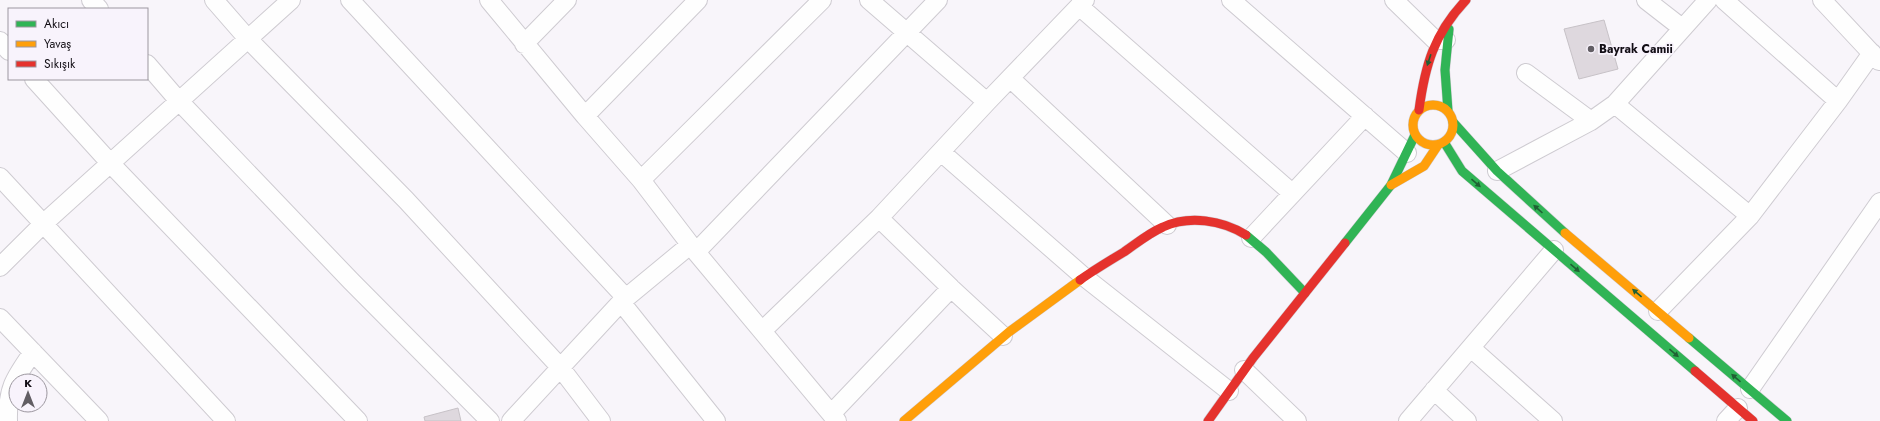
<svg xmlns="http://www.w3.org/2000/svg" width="1880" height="421" viewBox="0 0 1880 421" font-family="Jost,sans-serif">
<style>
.building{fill:#ded8de;stroke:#c7c2c7}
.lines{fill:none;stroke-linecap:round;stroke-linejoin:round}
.street-casing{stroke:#cecbd1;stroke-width:20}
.fast-casing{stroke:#cecbd1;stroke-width:10}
.slow-casing{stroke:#cecbd1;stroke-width:10}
.jam-casing{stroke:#cecbd1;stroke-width:10}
.street{stroke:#fefefe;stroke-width:18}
.fast{stroke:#30b455;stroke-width:9}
.slow{stroke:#ff9f0a;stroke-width:9}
.jam{stroke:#e5322d;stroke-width:9}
.oneway{fill:#206034}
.poi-dot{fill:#625e64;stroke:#f8f3fc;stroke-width:1.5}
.labels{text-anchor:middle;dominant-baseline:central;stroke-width:3.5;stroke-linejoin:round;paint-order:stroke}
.poi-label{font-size:12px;font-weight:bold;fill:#110d14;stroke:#f8f3fc;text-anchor:start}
</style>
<rect width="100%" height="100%" fill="#f8f5fa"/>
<path class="building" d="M1604,20L1618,69L1579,79L1564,29Z
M458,408L461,421H425L424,417Z"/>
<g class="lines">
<g class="street-casing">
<path id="street" d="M91,0L99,9
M214,0L248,39L406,200L560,367L601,421
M350,0L626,298
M489,0L585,116L641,180L696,252L837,421
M869,0L987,102
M1231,0L1407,153
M1394,0L1435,40H1446
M1646,0L1682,28
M1724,0L1838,101
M1822,0L1879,61
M1079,6L1292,193
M0,41L9,51
M524,44L567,0
M147,64L178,100L351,281L490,421
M1526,73L1591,121
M1010,78L1167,225
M34,79L111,164L358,421
M1615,104L1750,216
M585,116L698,0
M941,152L1083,276L1229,391
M1497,171L1591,121L1615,104L1708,0
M0,177L226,421
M641,180L822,0
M879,218L951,288L1003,336
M1251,238L1365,116
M696,252L938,0
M0,267L43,224L291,0
M621,302L716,421
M1658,311L1750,216L1838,101L1872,53
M0,318L99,421
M762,331L879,218L987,102L1085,0
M1471,348L1553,421
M1244,370L1297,421
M1750,389L1880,202
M1434,390L1467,421
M831,414L951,288
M8,421C7,388 15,378 33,352
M511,421L621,302L690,245
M1408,421L1554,250
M1726,421L1738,408"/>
</g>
<g class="fast-casing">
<path id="fast" d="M1448,111L1445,70L1449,29
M1453,122L1497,171L1565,233
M1444,142L1462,171L1695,371
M1246,235L1266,252L1305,293
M1345,243L1391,185L1415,135
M1689,338L1787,421"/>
</g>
<g class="slow-casing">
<path id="slow" d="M1413 125a20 20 0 1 1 40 0a20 20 0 1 1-40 0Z
M1391,185L1424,166L1438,145
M1565,233L1689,338
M904,421L1009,332L1080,280"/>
</g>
<g class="jam-casing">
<path id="jam" d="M1419,110C1425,65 1434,34 1466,0
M1080,280C1094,270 1109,261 1124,252C1137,243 1149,233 1163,227C1189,215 1222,220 1246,235
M1695,371L1753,421
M1208,421L1253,358L1345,243"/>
</g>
<use href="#street" class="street"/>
<use href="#fast" class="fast"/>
<use href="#slow" class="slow"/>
<use href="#jam" class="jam"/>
</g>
<defs><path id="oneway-solid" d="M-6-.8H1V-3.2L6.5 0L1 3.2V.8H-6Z"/></defs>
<g class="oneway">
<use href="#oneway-solid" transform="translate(1429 60) rotate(108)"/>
<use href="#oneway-solid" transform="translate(1476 183) rotate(41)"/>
<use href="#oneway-solid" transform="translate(1538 209) rotate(-138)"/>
<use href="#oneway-solid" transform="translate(1575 268) rotate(41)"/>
<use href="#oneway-solid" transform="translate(1637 293) rotate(-140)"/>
<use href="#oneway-solid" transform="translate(1674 353) rotate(41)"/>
<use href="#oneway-solid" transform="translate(1736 378) rotate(-139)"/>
</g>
<circle class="poi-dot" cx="1591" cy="49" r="4"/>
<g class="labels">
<g class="poi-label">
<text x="1599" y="49">Bayrak Camii</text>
</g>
</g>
<rect x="8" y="8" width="140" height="72" fill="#f8f3fc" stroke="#9c979f"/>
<rect x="16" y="21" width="20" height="6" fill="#30b455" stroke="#9c979f"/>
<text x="44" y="28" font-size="12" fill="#110d14">Akıcı</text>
<rect x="16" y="41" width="20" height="6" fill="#ff9f0a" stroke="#9c979f"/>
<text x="44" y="48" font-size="12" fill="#110d14">Yavaş</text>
<rect x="16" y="61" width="20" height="6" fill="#e5322d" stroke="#9c979f"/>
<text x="44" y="68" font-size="12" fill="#110d14">Sıkışık</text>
<g transform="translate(28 393)"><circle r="19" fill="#f8f3fc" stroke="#9c979f"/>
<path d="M0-3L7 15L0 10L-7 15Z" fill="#625e64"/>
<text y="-6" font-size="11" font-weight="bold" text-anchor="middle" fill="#110d14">K</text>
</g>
</svg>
